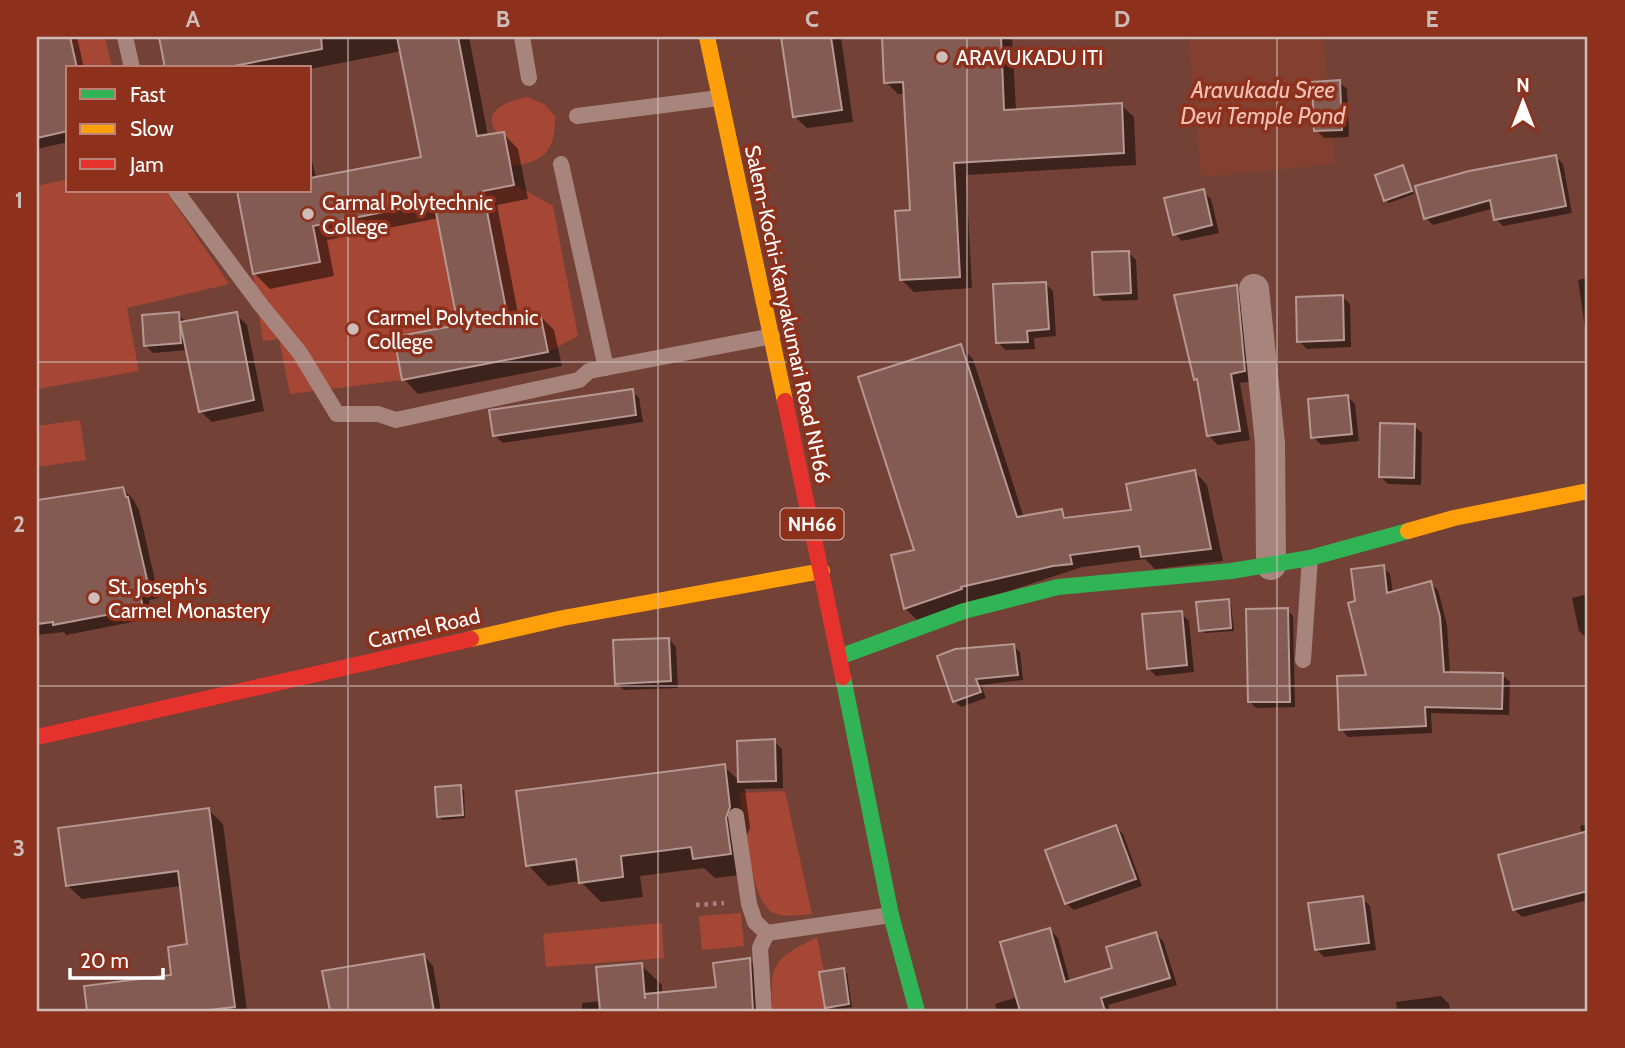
<svg xmlns="http://www.w3.org/2000/svg" width="1625" height="1048" viewBox="0 0 1625 1048" font-family="Cabin,sans-serif">
<style>
.green{fill:#a54734}
.water{fill:#834031}
.shadow{fill:#0007}
.building{fill:#845b52;stroke:#b59892;stroke-width:2}
.lines{fill:none;stroke-linecap:round;stroke-linejoin:round}
.path{stroke:#a7857d;stroke-width:4.5;stroke-dasharray:3.5 5;stroke-linecap:butt}
.lane{stroke:#a7857d;stroke-width:16}
.street{stroke:#a7857d;stroke-width:30}
.fast{stroke:#30b455;stroke-width:16}
.slow{stroke:#ff9f0a;stroke-width:16}
.jam{stroke:#e5322d;stroke-width:16}
.grid{fill:none;stroke:#cebcb9;stroke-width:2;stroke-opacity:0.55}
.poi-dot{fill:#cebcb9;stroke:#8d311d;stroke-width:2.5}
.labels{text-anchor:middle;dominant-baseline:central;stroke-width:7;stroke-linejoin:round;paint-order:stroke}
.shield{fill:#8d311d;stroke:#ddc1bb;stroke-width:2}
.shield-label{font-size:19px;font-weight:bold;fill:#fff}
.poi-label{font-size:21px;fill:#fff;stroke:#8d311d;text-anchor:start}
.street-label{font-size:21px;fill:#fff;stroke:#8d311d}
.water-label{font-size:23px;font-style:italic;fill:#f4c0b6;stroke:#8d311d}
.neatline{fill:none;stroke:#cebcb9;stroke-width:2.5}
.grid-label{font-size:23px;text-anchor:middle;font-weight:bold;fill:#cebcb9}
</style>
<rect width="100%" height="100%" fill="#744136"/>
<path class="green" d="M70,37H105L112,68H77Z
M527,97L544,104L555,116C556,150 544,163 511,166L504,132L498,133C478,111 510,100 527,97Z
M68,179V191H166L229,284L127,308L139,371L37,389V186Z
M514,184L553,206L578,336L548,352L540,313L508,319L483,191Z
M434,202L458,325L394,337L402,380L290,394L279,339L263,341L253,274L320,262L313,226Z
M80,420L86,460L37,467V426Z
M785,791L812,914C799,915 779,919 769,910C750,893 743,819 739,793Z
M741,913L744,946L702,950L699,916Z
M662,923L664,958L546,967L543,934Z
M817,937L832,1011H772C770,962 774,959 817,937Z"/>
<path class="water" d="M1188,37H1323L1335,164L1201,177Z"/>
<path class="shadow" d="M37,37H77L84,68H68V142L37,149Z
M161,37H469L488,136L504,134L518,149L528,199L497,205L519,319L539,315L554,330L562,366L418,394L404,379L460,326L439,218L327,240L334,276L270,289L255,274L239,191H310V151L316,178L423,158L402,51L310,69L167,68Z
M783,37H841L853,122L807,128L794,116Z
M883,37H1012L1016,111L1121,105L1134,117L1136,165L966,175L972,288L914,292L901,279L912,212L905,94H898L886,82Z
M1339,82L1347,89L1349,137L1324,138L1316,130Z
M1555,156L1563,164L1572,213L1503,226L1496,219L1494,208L1433,225L1426,218Z
M1402,167L1414,194L1389,203L1386,200Z
M1203,191L1211,199L1219,233L1182,241L1175,234Z
M1128,252L1136,260L1138,300L1103,301L1095,294Z
M1588,278V332L1585,328L1578,280Z
M1046,284L1053,291L1056,336L1034,338L1035,349L1005,350L998,342Z
M1236,287L1246,297L1254,381L1240,383L1250,440L1218,445L1208,435L1200,383L1196,379Z
M1342,296L1350,304L1351,347L1307,349L1299,341Z
M178,314L187,323L236,314L247,325L264,411L212,422L200,411L188,350L153,353L146,346Z
M960,346L973,359L1024,518L1061,511L1069,519L1134,511L1195,472L1207,485L1223,561L1155,569L1145,559L1082,567L918,621L905,608Z
M632,391L639,398L643,422L503,443L495,436Z
M1348,397L1355,404L1359,441L1321,445L1313,437Z
M1414,426L1422,433L1421,485L1388,484L1380,476Z
M122,488L133,499L139,510L159,598L149,600L153,618L66,635L64,632L37,635V502Z
M1383,567L1390,574L1393,593L1430,583L1438,590L1447,625L1450,674L1503,675L1510,682L1509,715L1431,713L1432,733L1348,737L1341,729L1368,676L1357,602Z
M1588,594V638L1587,639L1579,631L1572,598Z
M1228,601L1231,604L1234,631L1204,633L1201,630Z
M1287,610L1293,616L1295,707L1256,708L1249,701Z
M1181,613L1189,621L1194,672L1156,676L1148,668Z
M669,639L676,647L678,688L624,690L616,683Z
M1013,646L1020,652L1023,680L981,685L986,698L961,707L955,701L939,657Z
M774,741L782,749L783,788L745,789L750,828L745,839L750,874L715,878L704,868L640,876L643,897L601,902L580,881L548,886L528,865L724,766L740,782Z
M460,787L464,790L465,818L442,820L439,816Z
M209,810L223,824L247,1011H89L86,987L173,976L189,946L181,886L82,899L67,885Z
M1588,824V900L1522,917L1514,909L1582,834L1580,826Z
M1116,827L1123,834L1142,886L1074,910L1066,903Z
M1362,898L1370,906L1376,950L1324,957L1317,950Z
M1050,930L1058,938L1070,982L1115,969L1156,934L1163,941L1177,985L1108,1005L1110,1011H997L995,1004L1018,997Z
M423,955L433,966L441,1011H331L324,973Z
M749,960L770,980L772,1011H582V1003L601,1001L641,965L662,985V994L718,988Z
M843,970L847,973L852,1007L830,1010L826,1007Z
M1441,996L1449,1004L1450,1011H1397L1396,1002Z"/>
<path class="building" d="M37,37H70L77,68H68V131L37,138Z
M159,37H321L322,49L223,68H165Z
M397,37H458L477,136L504,132L514,185L483,191L508,319L540,313L548,352L402,380L394,337L458,325L434,202L313,226L320,262L253,274L237,191H310V178L421,157Z
M781,37H831L842,110L793,117Z
M882,37H1001L1004,110L1122,103L1124,153L954,163L960,277L900,280L895,211L910,210L903,82L884,83Z
M1340,80L1342,130L1314,131L1312,82Z
M1556,155L1566,206L1494,220L1490,200L1424,219L1415,186L1469,171Z
M1403,165L1412,191L1384,201L1375,175Z
M1204,189L1212,225L1173,235L1164,198Z
M1129,251L1131,293L1094,295L1092,252Z
M1046,282L1049,329L1027,331L1028,342L996,343L993,284Z
M1237,285L1245,371L1231,374L1240,431L1207,436L1197,379L1194,380L1174,295Z
M1343,295L1344,340L1297,342L1296,297Z
M179,312L181,343L144,346L142,315Z
M237,312L254,400L199,412L180,322Z
M961,344L1017,517L1062,509L1064,518L1131,510L1126,484L1195,470L1211,549L1141,557L1139,546L1070,555L1072,564L1053,566L961,587L962,589L904,609L891,555L914,550L858,377Z
M633,389L636,415L493,436L489,410Z
M1348,395L1352,434L1311,438L1308,399Z
M1380,423L1415,424L1414,478L1379,477Z
M123,487L126,497H128L149,588L139,589L143,608L53,625V622L37,624V500Z
M1384,565L1387,593L1431,581L1440,617L1444,672L1503,673L1502,709L1425,707L1426,726L1339,730L1337,676L1366,675L1348,603L1355,601L1351,569Z
M1229,599L1231,628L1199,631L1196,602Z
M1288,608L1290,702H1248L1246,609Z
M1182,611L1187,665L1147,669L1142,614Z
M669,638L671,681L615,684L613,640Z
M1014,644L1018,675L976,679L981,692L953,702L937,656L955,649Z
M775,739L776,781L738,782L737,741Z
M725,764L730,807L726,818L731,854L693,859L691,847L621,856L623,877L579,883L576,859L526,866L516,791Z
M461,785L463,815L437,817L435,787Z
M209,808L235,1007L200,1011H87L84,986L171,975L168,947L187,944L178,871L66,886L58,828Z
M1116,825L1136,879L1065,904L1045,850Z
M1588,831V891L1513,910L1498,855Z
M1363,896L1369,943L1315,950L1308,903Z
M1050,928L1065,982L1112,968L1106,947L1156,932L1170,978L1101,998L1105,1011H1020L1000,942Z
M424,954L434,1011H330L322,971Z
M750,958L753,1011H600L596,967L642,963L645,999V994L716,987L713,963Z
M844,968L849,1004L825,1008L819,972Z"/>
<g class="lines">
<path class="path" d="M696,905L724,903"/>
<path class="lane" d="M125,37L132,68
M522,37L529,78
M577,116L719,98
M561,164L606,368
M176,191L260,304L300,353L337,414H378L396,420L579,380L589,371L772,336
M1303,660L1310,558
M736,816L749,904L755,922L767,933
M767,933L891,915
M764,1011L760,948L767,933"/>
<path class="street" d="M1254,289L1270,443L1271,565"/>
<path class="fast" d="M839,657L964,611L1058,587L1231,571L1310,558L1408,531
M843,677L891,915L917,1011"/>
<path class="slow" d="M707,37L785,401
M1408,531L1454,518L1588,491
M471,639L563,618L822,571"/>
<path class="jam" d="M785,401L843,677
M37,737L471,639"/>
</g>
<path class="grid" d="M348,37V1011M658,37V1011M967,37V1011M1277,37V1011M37,362H1588M37,686H1588"/>
<g class="poi-dot">
<circle cx="942" cy="57" r="7"/>
<circle cx="308" cy="214" r="7"/>
<circle cx="353" cy="329" r="7"/>
<circle cx="94" cy="598" r="7"/>
</g>
<g class="labels">
<rect class="shield" x="780.5" y="508.5" width="63" height="31" rx="5"/>
<g class="shield-label">
<text x="812" y="524">NH66</text>
</g>
<g class="poi-label">
<text x="956" y="57">ARAVUKADU ITI</text>
<text x="322" y="202">Carmal Polytechnic<tspan x="322" dy="24">College</tspan></text>
<text x="367" y="317">Carmel Polytechnic<tspan x="367" dy="24">College</tspan></text>
<text x="108" y="586">St. Joseph's<tspan x="108" dy="24">Carmel Monastery</tspan></text>
</g>
<g class="street-label">
<text transform="translate(788 314) rotate(78)">Salem-Kochi-Kanyakumari Road NH66</text>
<text transform="translate(424 628) rotate(-13)">Carmel Road</text>
</g>
<g class="water-label">
<text x="1263" y="90">Aravukadu Sree<tspan x="1263" dy="26">Devi Temple Pond</tspan></text>
</g>
</g>
<rect width="1625" height="1048" fill="none" stroke="#8d311d" stroke-width="77"/>
<rect x="66" y="66" width="245" height="126" fill="#8d311d" stroke="#bb8377" stroke-width="2"/>
<rect x="80" y="89" width="35" height="10" fill="#30b455" stroke="#bb8377" stroke-width="2"/>
<text x="130" y="102" font-size="21" fill="#ffffff">Fast</text>
<rect x="80" y="124" width="35" height="10" fill="#ff9f0a" stroke="#bb8377" stroke-width="2"/>
<text x="130" y="136" font-size="21" fill="#ffffff">Slow</text>
<rect x="80" y="159" width="35" height="10" fill="#e5322d" stroke="#bb8377" stroke-width="2"/>
<text x="130" y="172" font-size="21" fill="#ffffff">Jam</text>
<g transform="translate(1523 102)" stroke="#8d311d" stroke-width="5" paint-order="stroke">
<path d="M0-5L12 26L0 18L-12 26Z" fill="#ffffff"/>
<text y="-10" font-size="19" font-weight="bold" text-anchor="middle" fill="#ffffff">N</text>
</g>
<path d="M70 968v10h93v-10" fill="none" stroke="#ffffff" stroke-width="3.5"/>
<text x="80" y="968" font-size="21" fill="#ffffff" stroke="#8d311d" stroke-width="5" paint-order="stroke">20 m</text>
<rect x="38" y="38" width="1548" height="972" class="neatline"/>
<g class="grid-label">
<text x="193" y="27">A</text>
<text x="503" y="27">B</text>
<text x="812" y="27">C</text>
<text x="1122" y="27">D</text>
<text x="1432" y="27">E</text>
<text x="19" y="208">1</text>
<text x="19" y="532">2</text>
<text x="19" y="856">3</text>
</g>
</svg>
